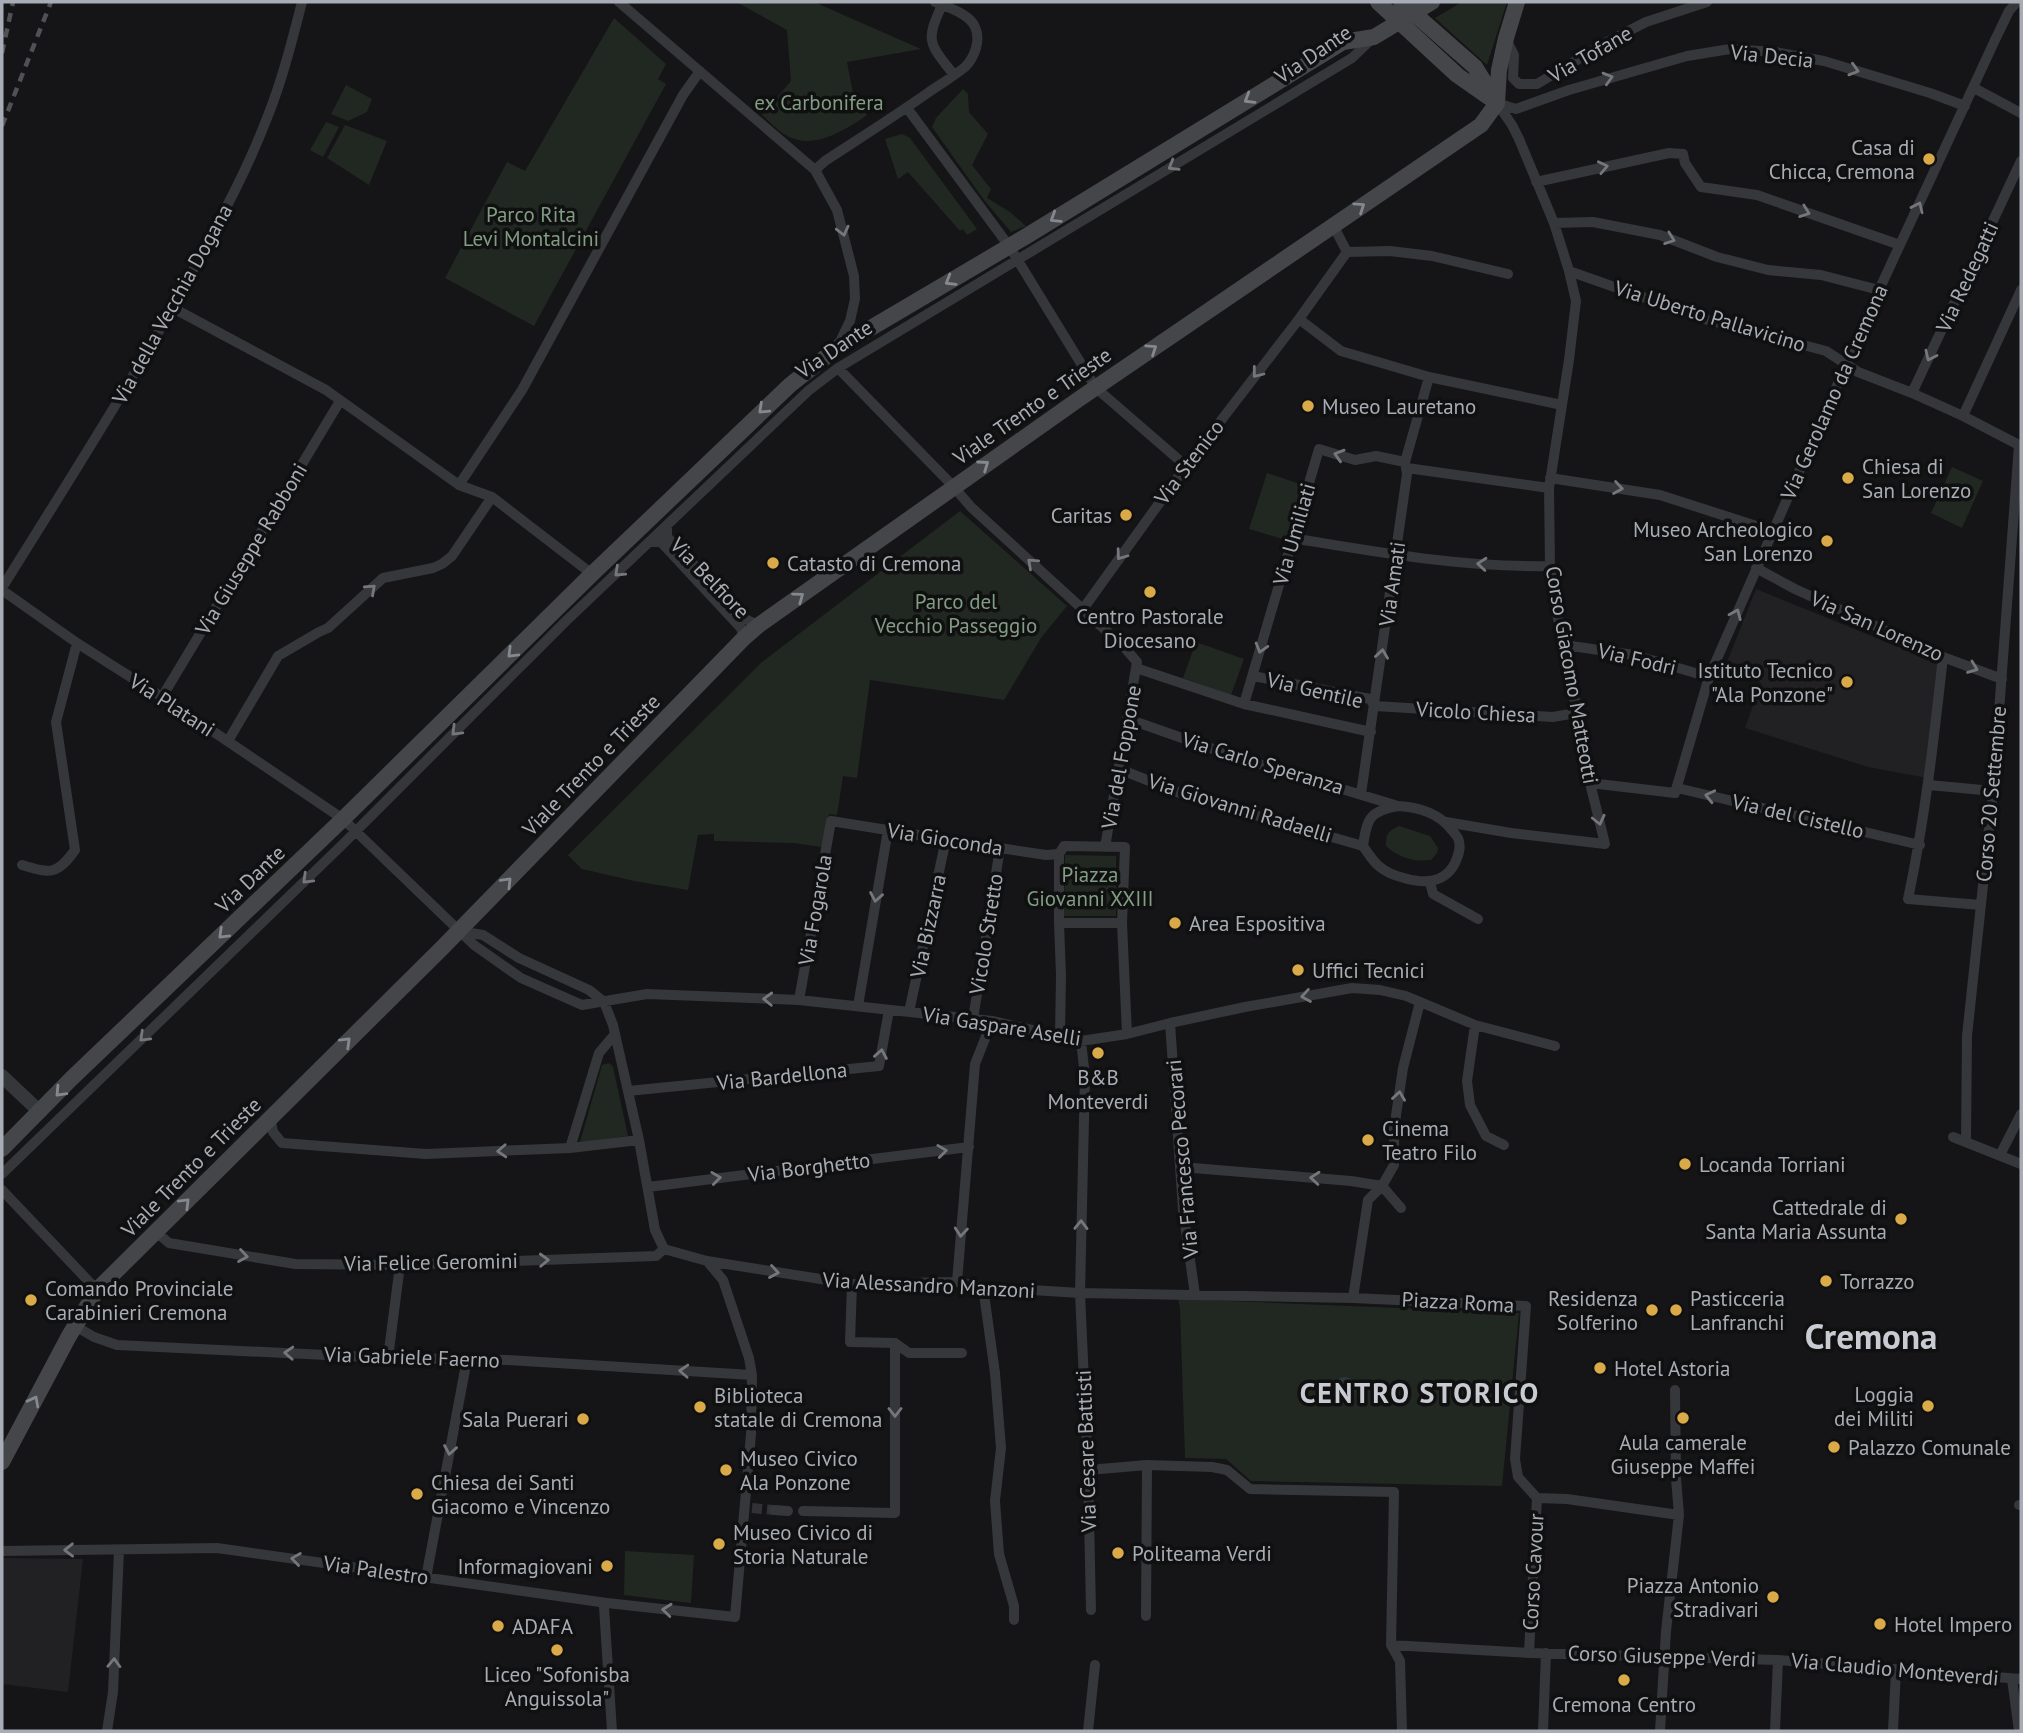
<svg xmlns="http://www.w3.org/2000/svg" width="2023" height="1733" viewBox="0 0 2023 1733" font-family="'PT Sans',sans-serif">
<style>
.built{fill:#212123}
.green{fill:#212822;fill-rule:evenodd}
.water{fill:#2f373d}
.lines{fill:none;stroke-linecap:round;stroke-linejoin:round}
.minor-tunnel{stroke:#323236;stroke-width:10;stroke-dasharray:10 5;stroke-linecap:butt}
.minor{stroke:#36373a;stroke-width:10}
.tertiary{stroke:#36373a;stroke-width:14}
.secondary{stroke:#44464a;stroke-width:16}
.rail{stroke:#4f5155;stroke-width:4.5;stroke-dasharray:9 7;stroke-linecap:butt}
.oneway{stroke:#75777d}
.oneway2{stroke:#85888f}
.poi-dot{fill:#daaa49;stroke:#101011;stroke-width:2.5}
.labels{text-anchor:middle;dominant-baseline:central;stroke-width:7;stroke-linejoin:round;paint-order:stroke}
.street-label{font-size:21px;fill:#a8acb4;stroke:#101011}
.park-label{font-size:21px;fill:#819d83;stroke:#101011}
.poi-label{font-size:21px;fill:#a8acb4;stroke:#101011;text-anchor:start}
.district-label{font-size:28px;font-weight:bold;letter-spacing:2px;fill:#c8cbd1;stroke:#101011}
.town-label{font-size:35px;font-weight:bold;fill:#c8cbd1;stroke:#101011}
</style>
<rect width="100%" height="100%" fill="#151416"/>
<path class="built" d="M1756,589L1938,663L1927,778L1868,767L1745,728L1761,683L1756,680L1755,674L1727,662Z
M2,1558L83,1559L68,1692L2,1684Z"/>
<path class="green" d="M736,2H814L921,49L847,62L854,98L867,115C844,131 811,152 784,134C776,129 769,121 762,115L791,81L787,30Z
M1462,2H1507L1487,65L1435,18Z
M614,18L666,64L658,79L666,84L534,326L445,278L507,162L525,171Z
M346,85L372,99L367,112L348,121L331,114Z
M963,89L968,94L969,112L988,134L972,165L991,189L987,198L1010,212L1026,226L1011,232L984,200L932,127L936,118Z
M326,122L339,127L323,157L310,150Z
M345,125L387,141L369,185L327,158Z
M902,134L910,138L977,229L967,235L963,229L960,231L908,172L898,179L885,139Z
M1952,467L1983,481L1962,528L1931,513Z
M1267,473L1303,485L1286,540L1249,529Z
M960,511L1067,606L1041,638L1004,700L870,680L857,778L843,776L837,815L829,814L822,847L794,843L714,841V834L698,835L688,890L634,881L582,869L568,855L762,662Z
M1196,642L1244,659L1231,695L1183,678Z
M1399,826L1430,836L1438,848L1437,853L1431,860C1414,862 1399,858 1386,846C1386,834 1388,831 1399,826Z
M1065,855L1116,856V916H1064Z
M609,1063L613,1067L628,1136L580,1142L602,1065Z
M1178,1299L1519,1313L1502,1486L1251,1481L1226,1459L1185,1458L1180,1308ZM1342,1377H1348L1353,1380V1395L1348,1398H1342Z
M625,1551L694,1555L691,1603L624,1595Z"/>
<path class="water" d="M1334 1388a11 11 0 1 1 22 0a11 11 0 1 1-22 0Z"/>
<g class="lines">
<path class="minor-tunnel" d="M752,1508L774,1510"/>
<path class="minor" d="M619,2L815,170L837,210L854,276L855,299L850,321L838,346
M942,5C925,42 929,43 954,75
M1506,39L1514,55L1513,78L1519,84H1537L1607,42L1646,22L1707,2
M1974,88L2021,113
M1497,103L1516,109L1569,90L1687,56L1730,49L1775,52L1824,61L1930,93L1965,106
M907,108L1009,246L1096,388L1186,466
M815,170L825,161C860,138 895,116 929,92C941,84 954,76 965,67C975,57 981,40 975,27C970,14 947,7 935,2
M1536,182L1669,153L1683,154L1685,163L1701,187L1757,195L1900,245
M1554,223L1593,222L1660,235L1717,257L1768,270L1821,275L1879,290
M1333,225L1347,252
M1347,252L1390,251L1432,256L1508,274
M1569,271L1708,320L1826,351L1858,372L1912,393L1963,416L2019,445
M173,308L326,390L459,485L492,497L592,574
M1299,319L1341,351L1429,377L1562,405
M838,368L953,486L971,507L1124,647L1137,662L1105,847
M1912,393L2021,161
M1963,416L2021,290
M1407,468L1549,488
M1550,478L1660,495L1772,531
M459,485L522,390L683,95L700,71
M667,525V537L747,620L759,625
M1292,538C1377,552 1464,568 1550,566
M650,542H661L741,628L744,638
M1756,568L1795,589L1943,657L2002,679
M2,588C69,480 138,373 198,261C223,214 248,168 267,118C282,81 292,41 302,2
M2,590L77,643L162,697L343,819L474,945L521,978L582,1005L647,994L799,1000L992,1021L1081,1041L1127,1034L1170,1023L1245,1007L1352,988L1380,990L1406,996L1475,1025L1555,1046
M1083,609L1186,466L1299,319L1347,252
M1564,645L1634,655L1709,677
M1943,657C1934,738 1925,819 1908,899L1981,905
M1136,668L1244,704L1371,732
M1253,676L1370,699L1375,706L1553,717L1576,713
M162,697L340,401
M1244,704L1319,449L1355,460L1376,456L1405,462
M1128,719L1236,757L1398,806
M228,741L278,656L319,632L328,628L383,578L433,568L442,564L452,556L492,497
M1119,769L1185,795L1363,846
M1590,783L1675,793L1709,677L1879,290L1995,40L2009,11L2017,2
M1929,785L1993,791
M1677,788L1920,845
M1361,794L1407,474L1405,462L1429,377
M1398,806C1418,807 1438,813 1451,829C1454,833 1459,837 1459,842C1461,849 1458,856 1455,863C1445,883 1424,884 1404,878C1396,876 1387,873 1380,867C1373,862 1368,853 1363,846C1367,819 1369,811 1398,806Z
M1446,822L1511,833L1605,844L1590,783L1567,658L1554,601L1550,566L1549,488L1569,360L1576,301L1569,271L1554,223L1519,139L1512,125L1497,103
M1064,846L1125,847L1122,923H1059V854Z
M22,865C51,874 57,875 75,850L56,722L77,643
M1430,882L1433,894L1478,919
M1059,923L1061,975L1060,1036
M1122,923L1127,1034
M458,931L483,935L519,958L589,990L604,1002L613,1025L639,1140L655,1230L664,1249
M799,1000L831,821L1000,848L1046,855L1059,854
M858,1006L888,830
M909,1012L946,839
M973,1019L1000,848
M1170,1023L1183,1210L1195,1295
M1475,1025L1467,1081L1470,1105L1486,1136L1504,1145
M1081,1041L1085,1076L1080,1293L1088,1470L1091,1610
M628,1091L879,1066L889,1010
M270,1117L273,1132L282,1143L426,1154L570,1148L639,1140
M1953,1137L2021,1164
M1966,1142L1967,1036L1993,791L2019,445
M570,1148L599,1053L615,1034
M2000,1155L2021,1114
M1181,1167L1351,1181L1382,1186
M2,1174L341,846L568,619L808,391L838,368L1352,58L1374,37
M1382,1186L1401,1208
M648,1187L969,1147
M2,1190L97,1290
M156,1232L169,1243L295,1264L400,1265L656,1256L664,1249L707,1261L852,1284L957,1282L983,1287L1080,1293L1353,1298L1526,1306L1515,1459L1518,1477L1537,1498L1529,1653
M957,1282L975,1064L992,1021
M852,1284L850,1342L895,1343
M983,1287L995,1373L1001,1448L995,1501L999,1554L1014,1606V1620
M1353,1298L1368,1200L1382,1186L1394,1165V1129L1403,1068L1420,1002
M75,1326L94,1337L117,1345L388,1358L507,1360L752,1375
M895,1343L909,1353H962
M388,1358L400,1265
M1088,1470L1147,1465L1212,1467L1227,1470L1250,1489L1394,1492L1391,1645
M1537,1498L1567,1499L1679,1515
M2019,1505H2021
M774,1510L788,1511
M803,1511L895,1513V1343
M2,1551L217,1548L607,1603L735,1617L751,1434L752,1375L749,1358L723,1280L707,1261
M426,1578L467,1359
M607,1603L604,1607L612,1731
M1146,1616L1147,1465
M1391,1645L1529,1653L1778,1660L2021,1679
M1391,1645L1400,1661L1402,1731
M2012,1679L2019,1731
M107,1731L113,1692L119,1550
M1088,1731L1095,1665
M1543,1731L1546,1653
M1660,1731L1666,1631L1679,1515L1676,1478L1675,1390
M1775,1731L1778,1660
M1893,1731L1896,1670"/>
<path class="tertiary" d="M2,1076L40,1112"/>
<path class="secondary" d="M1378,2L1457,75L1497,103
M1401,2L1475,67L1494,98
M1497,103L1499,70L1506,38L1517,2
M2,1149L71,1079L343,819L592,574L790,385L837,348L1025,237L1343,42L1374,37L1432,2
M2,1462L69,1336L97,1290L443,947L744,638L759,625L1079,399L1481,125L1497,103"/>
<path class="rail" d="M2,53L13,2
M2,126L51,2"/>
</g>
<defs><path id="oneway-chevron" d="M-2-3.5L2.5 0L-2 3.5" fill="none" stroke-width="1.6" stroke-linecap="round" stroke-linejoin="round" transform="scale(1.75)"/></defs>
<g class="oneway">
<use href="#oneway-chevron" transform="translate(1854 70) rotate(17)"/>
<use href="#oneway-chevron" transform="translate(1608 78) rotate(-16)"/>
<use href="#oneway-chevron" transform="translate(1173 166) rotate(149)"/>
<use href="#oneway-chevron" transform="translate(1603 167) rotate(-12)"/>
<use href="#oneway-chevron" transform="translate(1918 207) rotate(-65)"/>
<use href="#oneway-chevron" transform="translate(1805 212) rotate(20)"/>
<use href="#oneway-chevron" transform="translate(843 231) rotate(76)"/>
<use href="#oneway-chevron" transform="translate(1670 239) rotate(20)"/>
<use href="#oneway-chevron" transform="translate(1930 356) rotate(115)"/>
<use href="#oneway-chevron" transform="translate(1257 373) rotate(128)"/>
<use href="#oneway-chevron" transform="translate(1339 455) rotate(-163)"/>
<use href="#oneway-chevron" transform="translate(1618 488) rotate(9)"/>
<use href="#oneway-chevron" transform="translate(1121 555) rotate(126)"/>
<use href="#oneway-chevron" transform="translate(1032 563) rotate(-138)"/>
<use href="#oneway-chevron" transform="translate(1482 564) rotate(-175)"/>
<use href="#oneway-chevron" transform="translate(619 572) rotate(137)"/>
<use href="#oneway-chevron" transform="translate(371 589) rotate(-42)"/>
<use href="#oneway-chevron" transform="translate(1736 614) rotate(-67)"/>
<use href="#oneway-chevron" transform="translate(1261 648) rotate(106)"/>
<use href="#oneway-chevron" transform="translate(1382 654) rotate(-82)"/>
<use href="#oneway-chevron" transform="translate(1973 668) rotate(21)"/>
<use href="#oneway-chevron" transform="translate(456 731) rotate(135)"/>
<use href="#oneway-chevron" transform="translate(1710 796) rotate(-167)"/>
<use href="#oneway-chevron" transform="translate(1599 820) rotate(77)"/>
<use href="#oneway-chevron" transform="translate(307 879) rotate(136)"/>
<use href="#oneway-chevron" transform="translate(876 897) rotate(100)"/>
<use href="#oneway-chevron" transform="translate(1306 996) rotate(170)"/>
<use href="#oneway-chevron" transform="translate(768 999) rotate(-178)"/>
<use href="#oneway-chevron" transform="translate(144 1037) rotate(136)"/>
<use href="#oneway-chevron" transform="translate(881 1054) rotate(-80)"/>
<use href="#oneway-chevron" transform="translate(1399 1096) rotate(-82)"/>
<use href="#oneway-chevron" transform="translate(502 1151) rotate(177)"/>
<use href="#oneway-chevron" transform="translate(942 1151) rotate(-7)"/>
<use href="#oneway-chevron" transform="translate(716 1178) rotate(-7)"/>
<use href="#oneway-chevron" transform="translate(1315 1178) rotate(-175)"/>
<use href="#oneway-chevron" transform="translate(1081 1225) rotate(-89)"/>
<use href="#oneway-chevron" transform="translate(961 1232) rotate(95)"/>
<use href="#oneway-chevron" transform="translate(243 1256) rotate(9)"/>
<use href="#oneway-chevron" transform="translate(544 1260) rotate(-2)"/>
<use href="#oneway-chevron" transform="translate(774 1272) rotate(9)"/>
<use href="#oneway-chevron" transform="translate(289 1353) rotate(-177)"/>
<use href="#oneway-chevron" transform="translate(684 1371) rotate(-177)"/>
<use href="#oneway-chevron" transform="translate(895 1412) rotate(90)"/>
<use href="#oneway-chevron" transform="translate(450 1450) rotate(100)"/>
<use href="#oneway-chevron" transform="translate(69 1550) rotate(179)"/>
<use href="#oneway-chevron" transform="translate(296 1559) rotate(-172)"/>
<use href="#oneway-chevron" transform="translate(667 1610) rotate(-174)"/>
<use href="#oneway-chevron" transform="translate(114 1663) rotate(-88)"/>
</g>
<g class="oneway2">
<use href="#oneway-chevron" transform="translate(1249 99) rotate(149)"/>
<use href="#oneway-chevron" transform="translate(1360 207) rotate(-34)"/>
<use href="#oneway-chevron" transform="translate(1055 218) rotate(148)"/>
<use href="#oneway-chevron" transform="translate(950 281) rotate(149)"/>
<use href="#oneway-chevron" transform="translate(1152 349) rotate(-34)"/>
<use href="#oneway-chevron" transform="translate(763 409) rotate(137)"/>
<use href="#oneway-chevron" transform="translate(984 465) rotate(-35)"/>
<use href="#oneway-chevron" transform="translate(799 597) rotate(-36)"/>
<use href="#oneway-chevron" transform="translate(512 653) rotate(135)"/>
<use href="#oneway-chevron" transform="translate(507 882) rotate(-46)"/>
<use href="#oneway-chevron" transform="translate(223 934) rotate(136)"/>
<use href="#oneway-chevron" transform="translate(346 1042) rotate(-44)"/>
<use href="#oneway-chevron" transform="translate(60 1092) rotate(133)"/>
<use href="#oneway-chevron" transform="translate(185 1203) rotate(-45)"/>
<use href="#oneway-chevron" transform="translate(34 1401) rotate(-62)"/>
</g>
<g class="poi-dot">
<circle cx="1929" cy="159" r="7"/>
<circle cx="1308" cy="406" r="7"/>
<circle cx="1848" cy="478" r="7"/>
<circle cx="1126" cy="515" r="7"/>
<circle cx="1827" cy="541" r="7"/>
<circle cx="773" cy="563" r="7"/>
<circle cx="1150" cy="592" r="7"/>
<circle cx="1847" cy="682" r="7"/>
<circle cx="1175" cy="923" r="7"/>
<circle cx="1298" cy="970" r="7"/>
<circle cx="1098" cy="1053" r="7"/>
<circle cx="1368" cy="1140" r="7"/>
<circle cx="1685" cy="1164" r="7"/>
<circle cx="1901" cy="1219" r="7"/>
<circle cx="1826" cy="1281" r="7"/>
<circle cx="31" cy="1300" r="7"/>
<circle cx="1652" cy="1310" r="7"/>
<circle cx="1676" cy="1310" r="7"/>
<circle cx="1600" cy="1368" r="7"/>
<circle cx="1928" cy="1406" r="7"/>
<circle cx="700" cy="1407" r="7"/>
<circle cx="1683" cy="1418" r="7"/>
<circle cx="583" cy="1419" r="7"/>
<circle cx="1834" cy="1447" r="7"/>
<circle cx="726" cy="1470" r="7"/>
<circle cx="417" cy="1494" r="7"/>
<circle cx="719" cy="1544" r="7"/>
<circle cx="1118" cy="1553" r="7"/>
<circle cx="607" cy="1566" r="7"/>
<circle cx="1773" cy="1597" r="7"/>
<circle cx="1880" cy="1624" r="7"/>
<circle cx="498" cy="1626" r="7"/>
<circle cx="557" cy="1650" r="7"/>
<circle cx="1624" cy="1680" r="7"/>
</g>
<g class="labels">
<g class="street-label">
<text transform="translate(1313 54) rotate(-34)">Via Dante</text>
<text transform="translate(1590 54) rotate(-30)">Via Tofane</text>
<text transform="translate(1772 56) rotate(6)">Via Decia</text>
<text transform="translate(1967 277) rotate(-65)">Via Redegatti</text>
<text transform="translate(172 304) rotate(-61)">Via della Vecchia Dogana</text>
<text transform="translate(1710 316) rotate(17)">Via Uberto Pallavicino</text>
<text transform="translate(834 349) rotate(-34)">Via Dante</text>
<text transform="translate(1834 392) rotate(-66)">Via Gerolamo da Cremona</text>
<text transform="translate(1032 406) rotate(-35)">Viale Trento e Trieste</text>
<text transform="translate(1189 462) rotate(-53)">Via Stenico</text>
<text transform="translate(1294 534) rotate(-74)">Via Umiliati</text>
<text transform="translate(251 549) rotate(-59)">Via Giuseppe Rabboni</text>
<text transform="translate(710 578) rotate(46)">Via Belfiore</text>
<text transform="translate(1392 584) rotate(-82)">Via Amati</text>
<text transform="translate(1877 626) rotate(24)">Via San Lorenzo</text>
<text transform="translate(1637 659) rotate(13)">Via Fodri</text>
<text transform="translate(1572 675) rotate(80)">Corso Giacomo Matteotti</text>
<text transform="translate(1315 690) rotate(13)">Via Gentile</text>
<text transform="translate(172 705) rotate(33)">Via Platani</text>
<text transform="translate(1476 712) rotate(3)">Vicolo Chiesa</text>
<text transform="translate(1121 757) rotate(-80)">Via del Foppone</text>
<text transform="translate(1263 763) rotate(17)">Via Carlo Speranza</text>
<text transform="translate(591 765) rotate(-46)">Viale Trento e Trieste</text>
<text transform="translate(1991 794) rotate(-85)">Corso 20 Settembre</text>
<text transform="translate(1240 808) rotate(17)">Via Giovanni Radaelli</text>
<text transform="translate(1798 816) rotate(13)">Via del Cistello</text>
<text transform="translate(945 839) rotate(9)">Via Gioconda</text>
<text transform="translate(250 879) rotate(-44)">Via Dante</text>
<text transform="translate(815 910) rotate(-80)">Via Fogarola</text>
<text transform="translate(928 926) rotate(-78)">Via Bizzarra</text>
<text transform="translate(986 934) rotate(-81)">Vicolo Stretto</text>
<text transform="translate(1002 1026) rotate(9)">Via Gaspare Aselli</text>
<text transform="translate(782 1076) rotate(-6)">Via Bardellona</text>
<text transform="translate(1182 1159) rotate(-95)">Via Francesco Pecorari</text>
<text transform="translate(191 1167) rotate(-45)">Viale Trento e Trieste</text>
<text transform="translate(809 1167) rotate(-7)">Via Borghetto</text>
<text transform="translate(431 1262) rotate(-1)">Via Felice Geromini</text>
<text transform="translate(929 1285) rotate(3)">Via Alessandro Manzoni</text>
<text transform="translate(1458 1302) rotate(3)">Piazza Roma</text>
<text transform="translate(412 1357) rotate(2)">Via Gabriele Faerno</text>
<text transform="translate(1086 1451) rotate(-92)">Via Cesare Battisti</text>
<text transform="translate(376 1570) rotate(8)">Via Palestro</text>
<text transform="translate(1533 1572) rotate(-87)">Corso Cavour</text>
<text transform="translate(1662 1656) rotate(2)">Corso Giuseppe Verdi</text>
<text transform="translate(1895 1669) rotate(5)">Via Claudio Monteverdi</text>
</g>
<g class="park-label">
<text x="819" y="102">ex Carbonifera</text>
<text x="531" y="214">Parco Rita<tspan x="531" dy="24">Levi Montalcini</tspan></text>
<text x="956" y="601">Parco del<tspan x="956" dy="24">Vecchio Passeggio</tspan></text>
<text x="1090" y="874">Piazza<tspan x="1090" dy="24">Giovanni XXIII</tspan></text>
</g>
<g class="poi-label">
<text x="1915" y="147" text-anchor="end">Casa di<tspan x="1915" dy="24">Chicca, Cremona</tspan></text>
<text x="1322" y="406">Museo Lauretano</text>
<text x="1862" y="466">Chiesa di<tspan x="1862" dy="24">San Lorenzo</tspan></text>
<text x="1112" y="515" text-anchor="end">Caritas</text>
<text x="1813" y="529" text-anchor="end">Museo Archeologico<tspan x="1813" dy="24">San Lorenzo</tspan></text>
<text x="787" y="563">Catasto di Cremona</text>
<text x="1150" y="616" text-anchor="middle">Centro Pastorale<tspan x="1150" dy="24">Diocesano</tspan></text>
<text x="1833" y="670" text-anchor="end">Istituto Tecnico<tspan x="1833" dy="24">"Ala Ponzone"</tspan></text>
<text x="1189" y="923">Area Espositiva</text>
<text x="1312" y="970">Uffici Tecnici</text>
<text x="1098" y="1077" text-anchor="middle">B&amp;B<tspan x="1098" dy="24">Monteverdi</tspan></text>
<text x="1382" y="1128">Cinema<tspan x="1382" dy="24">Teatro Filo</tspan></text>
<text x="1699" y="1164">Locanda Torriani</text>
<text x="1887" y="1207" text-anchor="end">Cattedrale di<tspan x="1887" dy="24">Santa Maria Assunta</tspan></text>
<text x="1840" y="1281">Torrazzo</text>
<text x="45" y="1288">Comando Provinciale<tspan x="45" dy="24">Carabinieri Cremona</tspan></text>
<text x="1638" y="1298" text-anchor="end">Residenza<tspan x="1638" dy="24">Solferino</tspan></text>
<text x="1690" y="1298">Pasticceria<tspan x="1690" dy="24">Lanfranchi</tspan></text>
<text x="1614" y="1368">Hotel Astoria</text>
<text x="1914" y="1394" text-anchor="end">Loggia<tspan x="1914" dy="24">dei Militi</tspan></text>
<text x="714" y="1395">Biblioteca<tspan x="714" dy="24">statale di Cremona</tspan></text>
<text x="569" y="1419" text-anchor="end">Sala Puerari</text>
<text x="1683" y="1442" text-anchor="middle">Aula camerale<tspan x="1683" dy="24">Giuseppe Maffei</tspan></text>
<text x="1848" y="1447">Palazzo Comunale</text>
<text x="740" y="1458">Museo Civico<tspan x="740" dy="24">Ala Ponzone</tspan></text>
<text x="431" y="1482">Chiesa dei Santi<tspan x="431" dy="24">Giacomo e Vincenzo</tspan></text>
<text x="733" y="1532">Museo Civico di<tspan x="733" dy="24">Storia Naturale</tspan></text>
<text x="1132" y="1553">Politeama Verdi</text>
<text x="593" y="1566" text-anchor="end">Informagiovani</text>
<text x="1759" y="1585" text-anchor="end">Piazza Antonio<tspan x="1759" dy="24">Stradivari</tspan></text>
<text x="1894" y="1624">Hotel Impero</text>
<text x="512" y="1626">ADAFA</text>
<text x="557" y="1674" text-anchor="middle">Liceo "Sofonisba<tspan x="557" dy="24">Anguissola"</tspan></text>
<text x="1624" y="1704" text-anchor="middle">Cremona Centro</text>
</g>
<g class="district-label">
<text x="1420" y="1392">CENTRO STORICO</text>
</g>
<g class="town-label">
<text x="1871" y="1336">Cremona</text>
</g>
</g>
<rect width="2023" height="1733" fill="none" stroke="#a8acb4" stroke-width="7"/>
</svg>
